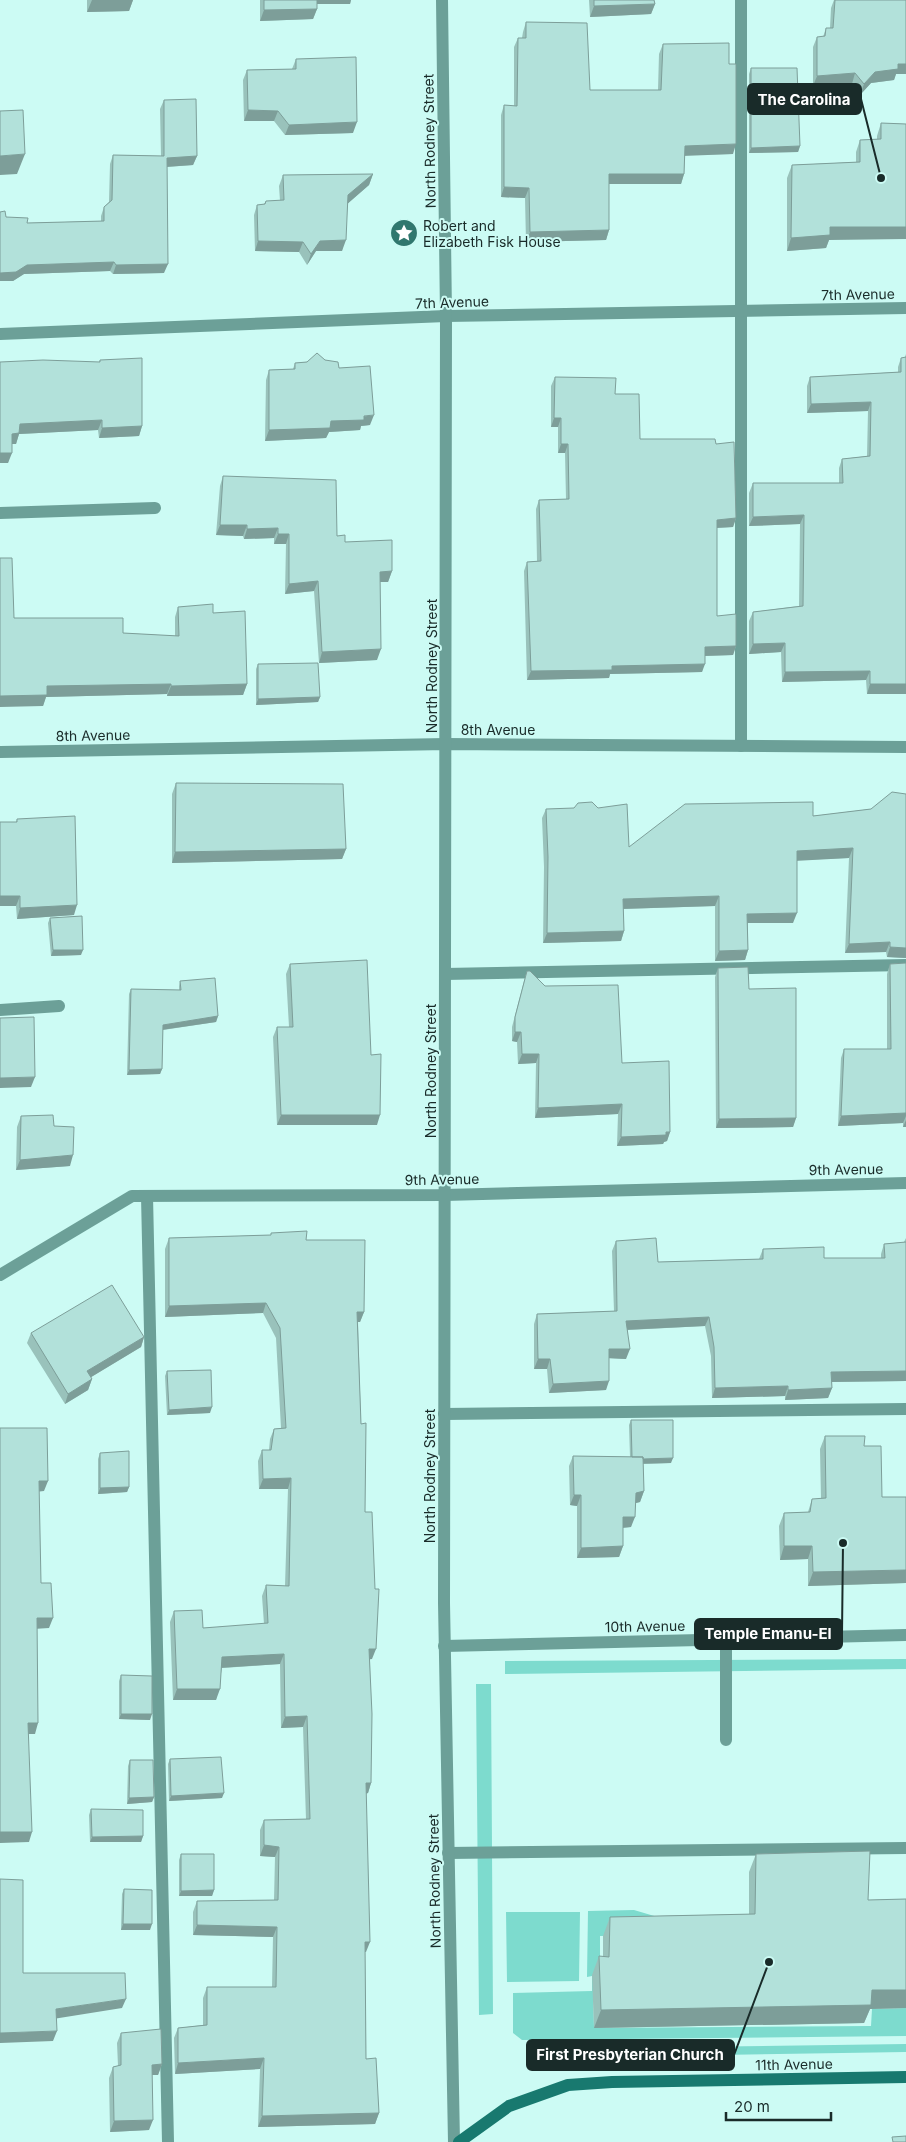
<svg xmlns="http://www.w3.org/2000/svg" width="906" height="2142" viewBox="0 0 906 2142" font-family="Inter,sans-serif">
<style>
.green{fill:#7ddbce}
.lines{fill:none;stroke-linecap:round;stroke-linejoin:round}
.service{stroke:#6ca098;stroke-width:12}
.minor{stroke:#6ca098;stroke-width:12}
.tertiary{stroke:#6ca098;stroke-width:12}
.secondary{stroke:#18796f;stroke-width:12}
.wall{fill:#99c2bb}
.shaded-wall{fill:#7d9e99}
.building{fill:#b2e1da;stroke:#7d9e99}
.labels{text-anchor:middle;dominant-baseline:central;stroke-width:4;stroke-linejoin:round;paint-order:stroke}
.street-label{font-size:14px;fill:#192b29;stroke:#ccfbf4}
.poi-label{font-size:14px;fill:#192b29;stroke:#ccfbf4;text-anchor:start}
.leader{fill:none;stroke:#192b29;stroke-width:2}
.callout-dot{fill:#192b29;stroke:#ccfbf4;stroke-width:2}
.callout{fill:#192b29;stroke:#192b29;stroke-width:2}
.callout-label{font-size:15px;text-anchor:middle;font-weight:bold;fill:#fff}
</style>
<rect width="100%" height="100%" fill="#ccfbf4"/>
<path class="green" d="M906,1659V1669L505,1674V1661Z
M476,1684H491L493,2014L479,2015Z
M634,1910L661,1918V1935L600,1936V1972L593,1995L594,2028L871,2026L872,2009L906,2008V2036L522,2040L513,2033V1993L592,1991V1976L587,1977L588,1911Z
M506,1912H580L579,1981L507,1982Z
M906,2044V2052L533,2058V2049Z"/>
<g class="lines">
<path class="service" d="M0,513L155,508
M741,746V0
M445,974L906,965
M0,1010L59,1006
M147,1196L168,2142
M444,1414L906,1409
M726,1740V1639
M448,1853L906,1848"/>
<path class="minor" d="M0,334L446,316L906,308
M0,752L446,744L906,747
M0,1275L132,1196L445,1195L906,1183
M444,1646L906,1635"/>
<path class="tertiary" d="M442,0L446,316L444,1603L454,2142"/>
<path class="secondary" d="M459,2142L509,2106L568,2085L612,2082L906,2077"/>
</g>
<path class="wall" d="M87,0H133L129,11L87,12Z
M260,0H351L350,4H317V9L313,19L260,21Z
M589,0H654L655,4L651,14L590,17Z
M834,0H906L896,74L894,80L871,83L860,95L852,84L813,86V47L817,37H823L826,28H830L831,8Z
M526,22L590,90H658L659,54L663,44L733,154L685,155L684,174L681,184H609V230L606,240L526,242L525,198L501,197V115L504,105L514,106V47L518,38H522L523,32Z
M296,59L353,133L285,135L274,121H244L243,80L247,70L292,69Z
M751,68L800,146L798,152L749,153V74Z
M164,100L197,156L193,165L167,167L164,273L113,274L110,271L24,274L13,281L6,217L27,223L101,221V216L104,207L109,202L110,164L113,155L161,156L160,109Z
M881,123L906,124L829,240L826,248L787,251V178L792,165L856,162V152L860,140L877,139V136Z
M373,174L369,185L348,203L342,251H316L307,265L299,252L255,251L254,215L257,205L264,204L266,201H280L279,186L283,175Z
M906,354V694H867L866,680L782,682L781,652L749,654V621L753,612L799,606L800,524L749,526V493L753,483H839V468L842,459L867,456L868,411L807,413V386L810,377L898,372V367L901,358L905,357Z
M100,360L142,426L139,436L99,438L98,430L19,434L16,444H12L8,463L0,362H99Z
M325,360L339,368L370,425L361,426L360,430L329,432L326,438L265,441L266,380L269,370L293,369L295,363Z
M555,377L615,394L640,439L716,444L736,518L733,527L717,528V616L736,646L733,655L705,656L702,672L610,674L609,678L527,680L524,571L527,562L537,561L536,509L539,500L566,499L565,453H558V427H551V386Z
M223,476L337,536L345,542L392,571L388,582H380L377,660L319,663L314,591L285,594L286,544H274V538L244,539L243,536L216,535L220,486Z
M178,607L213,613L247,684L243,695L167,696V694L46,697L43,706L14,618L123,633L175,636V617Z
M258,664L320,697L318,702L256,705V669Z
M176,783L346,849L342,859L172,863V794Z
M546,809L629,847L813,816L871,809L906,958L887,957L886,952L845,953L849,858L797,860L793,923H748V950L745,960L715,961V906L623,909L624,931L621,941L543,943L544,867L542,818Z
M17,819L74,915L17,919L16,906H0V822H16Z
M50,918L81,955L51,956L48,923Z
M906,963V1127H903V1123L838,1126L841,1058L844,1049H887V974L890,964Z
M290,964L371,1055L377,1125H277L273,1037L277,1027H289L286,974Z
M718,968L749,989L796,1118L793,1127L716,1128L715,977Z
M527,971L622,1063L670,1132L667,1141L664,1142L663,1144L617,1146L618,1114L535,1118L536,1063L518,1064L517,1042L512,1041V1027L524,981Z
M180,981L218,1016L216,1022L163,1030L162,1069L160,1074L127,1075L129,994L131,989L179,990V986Z
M21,1116L54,1126L70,1166L16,1170L17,1127Z
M271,1233L306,1240L364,1312L360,1322H358L361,1424L372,1659H370L371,1783L368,1793L366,1794V1952H365L366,2059L379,2113L375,2124L258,2127L260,2069L175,2074L174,2038L178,2028L203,2025V1998L207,1987H272L273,1937L193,1935V1912L197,1901L274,1900L275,1857L260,1856V1830L264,1820L306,1819L303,1727L281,1728L280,1664L222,1668L216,1700H173L170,1622L174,1611L203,1628L264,1624L262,1596L266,1585L285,1586L288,1489H259L258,1461L262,1450H269L270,1439L274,1429L281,1428L276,1338L263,1313L165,1317V1249L169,1238L271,1235Z
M906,1238V1381L832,1382V1388L828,1398L785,1400V1396L712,1398L711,1356L705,1326L628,1330L626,1359L609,1358L606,1390L549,1393L547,1369H534V1324L537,1314L614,1311L612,1251L616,1241L658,1262L759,1259L763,1249L824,1258H881V1254L884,1244L904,1242Z
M31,1333L144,1337L141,1347L91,1377L92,1379L88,1390L65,1404L27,1343Z
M167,1371L210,1413L167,1415L165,1376Z
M631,1420L671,1463L643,1464L644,1491L640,1502L635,1503L631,1527L623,1528V1546L619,1557L577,1558V1506L570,1505L569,1466L573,1456L630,1457L629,1425Z
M825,1436L864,1446L882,1497H906V1583L808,1586V1559L780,1560L779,1526L784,1513L808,1512L812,1499H821L820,1449Z
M100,1453L129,1487L127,1492L98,1494V1459Z
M121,1675L150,1720L119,1719V1681Z
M170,1759L222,1798L169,1801L168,1764Z
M130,1760L154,1797L152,1802L127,1804L128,1766Z
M91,1809L143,1836L141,1842H90L89,1815Z
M181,1854L214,1890L212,1896H179V1860Z
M756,1854L868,1900L906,1899V2008L870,2009L864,2023L594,2028L592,1975L599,1956L603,1957V1936L610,1917L749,1914V1872Z
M124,1889L150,1930H121L122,1894Z
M121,2033L162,2064L158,2075H152L149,2130L110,2132L109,2078L113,2067L118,2066L117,2043Z"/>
<path class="shaded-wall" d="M92,0H133L129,11L87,12Z
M315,0H351L350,4H314Z
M655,4L651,14L590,17L594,6Z
M317,9L313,19L260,21L264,10Z
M898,64H906V74H896L894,80L871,83L860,95L864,84L875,72Z
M855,73L852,84L813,86L817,76Z
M248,110L278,111L274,121H244Z
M357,122L353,133L285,135L289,125Z
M736,144L733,154L682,156L685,146Z
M800,146L798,152L749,153L751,148Z
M25,154L17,174L0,175V156Z
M197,156L193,165L164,167L167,158Z
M373,174L369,185L345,206L348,195Z
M609,174H684L681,184H606Z
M504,187L529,188L525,198L501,197Z
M830,227H906V239L829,240L826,248L787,251L791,238Z
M609,230L606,240L526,242L530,232Z
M346,240L342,251H316L307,265L311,254L320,241Z
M258,241L303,242L299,252L255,251Z
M114,262L110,271L24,274L13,281H0V273L27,265Z
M168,264L164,273L113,274L116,265Z
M871,402L868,411L807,413L811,404Z
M374,415L370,425L361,426L360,430L329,432L326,438L265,441L269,430Z
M554,418H561L558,427H551Z
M102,420L98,430L19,434L16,444H8L12,434L20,424Z
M142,426L139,436L99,438L102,428Z
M561,444H568L565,453H558Z
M0,453H12L8,463H0Z
M804,515L800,524L749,526L753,517Z
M736,518L733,527L714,528L717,520Z
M220,525H247L243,536L216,535Z
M278,528L274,538L244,539L247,529Z
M278,534H289L286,544H274Z
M392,571L388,582H376L380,572Z
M318,581L314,591L285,594L289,584Z
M785,643L781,652L749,654L753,644Z
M736,646L733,655L702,656L705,647Z
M381,649L377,660L319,663L322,652Z
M705,664L702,672L610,674L609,678L527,680L531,671L612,666Z
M870,671L866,680L782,682L785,672Z
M171,684L167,694L46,697L43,706L0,707V696L47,686Z
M247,684L243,695L167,696L171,686Z
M870,684H906V694H867Z
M320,697L318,702L256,705L258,699Z
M853,848L849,858L794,861L797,851Z
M346,849L342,859L172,863L175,852Z
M0,896H20L16,906H0Z
M719,896L715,906L619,909L623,899Z
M77,905L74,915L17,919L20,908Z
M797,913L793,923H744L747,914Z
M624,931L621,941L543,943L547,933Z
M890,942L886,952L845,953L849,944Z
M890,947L906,948V958L887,957Z
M53,950H83L81,955L51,956Z
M748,950L745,960L715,961L719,951Z
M218,1016L216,1022L161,1030L163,1025Z
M515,1032H521L517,1042L512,1041Z
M522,1054H539L536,1063L518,1064Z
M162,1069L160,1074L127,1075L129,1070Z
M35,1077L31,1087L0,1088V1078Z
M622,1104L618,1114L535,1118L538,1108Z
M906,1113V1116L903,1123L838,1126L841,1116Z
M281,1115H380L377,1125H277Z
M796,1118L793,1127L716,1128L719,1119Z
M906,1120V1127H903Z
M670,1132L667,1141L664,1142L663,1144L617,1146L621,1137Z
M73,1155L70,1166L16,1170L20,1160Z
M266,1303L263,1313L165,1317L169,1306Z
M357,1312H364L360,1322H354Z
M709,1317L705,1326L623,1330L626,1321Z
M144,1337L141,1347L83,1382L87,1371Z
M609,1349H630L626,1359L605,1358Z
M538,1359H550L547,1369H534Z
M906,1371V1381L828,1382L831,1372Z
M92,1379L88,1390L65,1404L68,1394Z
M609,1381L606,1390L549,1393L553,1384Z
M788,1386L785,1396L712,1398L715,1388Z
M832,1388L828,1398L785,1400L788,1390Z
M212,1407L210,1413L167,1415L169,1410Z
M673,1458L671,1463L630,1464L632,1459Z
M291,1478L288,1489H259L263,1479Z
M39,1481H48L44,1491L35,1492Z
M129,1487L127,1492L98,1494L100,1488Z
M644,1491L640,1502L632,1504L636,1493Z
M574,1495H581L577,1506L570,1505Z
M623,1517H635L631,1527L619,1528Z
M623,1546L619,1557L577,1558L581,1548Z
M784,1546H812L808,1559L780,1560Z
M906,1570V1583L808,1586L813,1572Z
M37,1618H53L49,1628L33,1629Z
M369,1649H376L372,1659L365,1660Z
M284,1654L280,1664L219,1668L222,1657Z
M177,1689H220L216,1700H173Z
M121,1714H152L150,1720L119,1719Z
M307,1716L303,1727L281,1728L285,1717Z
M28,1723H38L35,1734H25Z
M366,1783H371L368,1793L362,1794Z
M224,1793L222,1798L169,1801L171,1796Z
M154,1797L152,1802L127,1804L129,1798Z
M0,1832H32L29,1842L0,1843Z
M143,1836L141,1842H90L92,1837Z
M264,1845L279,1847L275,1857L260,1856Z
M214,1890L212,1896H179L181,1891Z
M123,1924H152L150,1930H121Z
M197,1925L277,1927L273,1937L193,1935Z
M365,1942H370L366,1952H361Z
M872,1990H906V2008L870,2009L864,2023L594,2028L601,2010Z
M126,1999L122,2008L53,2019L56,2009Z
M57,2031L53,2041L0,2043V2033Z
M264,2058L260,2069L175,2074L178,2063Z
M162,2064L158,2075H148L152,2065Z
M379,2113L375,2124L258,2127L262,2116Z
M153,2120L149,2130L110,2132L114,2121Z"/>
<path class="building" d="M264,0H317V9L264,10Z
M594,0H654L655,4L594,6Z
M835,0H906V64H898V69L875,72L864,84L855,73L817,76V37L825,36L826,28H833Z
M526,22L587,23L590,90H661L663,44L729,43V64H736V144L685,146L684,174H609V230L530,232L529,188L504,187V105L517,106L518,38H526Z
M356,57L357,122L289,125L278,111L248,110L247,70L296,69V59Z
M751,68H797L800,146L751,148Z
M196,99L197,156L167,158L168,264L116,265L114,262L27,265L16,272L0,273V212L5,211L6,217L28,218L27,223L104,221V207L112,200L113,155L164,156V100Z
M23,110L25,154L0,156V111Z
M881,123L906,124V227H830V235L791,238L792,165L860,162V140L881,139Z
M373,174L348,195L346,240L320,241L311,254L303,242L258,241L257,205L265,204L266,201L284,200L283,175Z
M317,353L325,360L338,362L339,368L370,366L374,415L364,416V420L331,421L330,428L269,430V370L295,369V363L307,362Z
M906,357V684H870V671L785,672V643L753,644V612L803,606L804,515L753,517V483H843L842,459L870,456L871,402L811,404L810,377L901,372V358Z
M142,358V426L102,428V420L20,424L19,433L12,434V453H0V362L43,360L100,362V360Z
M555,377L616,378L615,394H639L640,439H715L716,444L734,442L736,518L717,520V616L736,614V646L705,647V664L612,666V670L531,671L527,562L541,561L539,500L569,499L568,444H561V418H554Z
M223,476L336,480L337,536L345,535V542L392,540V571L380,572L381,649L322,652L318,581L289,584V534H278V528L247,529V525H220Z
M0,558H12L14,618H123V633L179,636L178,607L213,604V613L245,611L247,684L171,686V684L47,686V695L0,696Z
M318,663L320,697L258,699V664Z
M176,783L343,784L346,849L175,852Z
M892,792L906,794V948L890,947V942L849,944L853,848L797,851V913L747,914L748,950L719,951V896L623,899L624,931L547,933L548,857L546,809L574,808L578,803L592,802L598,808L627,804L629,847L685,804L813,802V816L871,809Z
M75,816L77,905L20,908V896H0V822H17V819Z
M82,916L83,950H53L50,918Z
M367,960L371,1055L381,1054L380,1115H281L277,1027H293L290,964Z
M906,963V1113L841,1116L844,1049H891L890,964Z
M748,967L749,989L796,988V1118L719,1119L718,968Z
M527,971H530L545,986L618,985L622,1063L669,1061L670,1132H666V1135L621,1137L622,1104L538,1108L539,1054H522L521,1032H515V1017Z
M215,978L218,1016L163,1025L162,1069L129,1070L131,989L181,990L180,981Z
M34,1017L35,1077L0,1078V1018Z
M53,1115L54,1126L74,1127L73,1155L20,1160L21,1116Z
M307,1231L306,1240H365L364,1312H357L361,1424L366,1423L365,1512H372L375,1589H379L376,1649H369L372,1714L371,1783H366L370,1942H365L366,2059L376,2058L379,2113L262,2116L264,2058L178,2063V2028L207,2025V1987H276L277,1927L197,1925V1901L278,1900L279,1847L264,1845V1820L310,1819L307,1716L285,1717L284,1654L222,1657L220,1689H177L174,1611L202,1610L203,1628L268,1623L266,1585L289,1586L291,1478L263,1479L262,1450H271L274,1429L286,1428L280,1328L266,1303L169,1306V1238L271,1235V1233Z
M656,1238L658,1262L763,1259V1249L824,1247V1258H885L884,1244L906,1242V1371L831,1372L832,1388L788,1390V1386L715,1388L714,1347L709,1317L626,1321L630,1349H609V1381L553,1384L550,1359H538L537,1314L617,1311L616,1241Z
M112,1285L144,1337L87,1371L92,1379L68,1394L31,1333Z
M211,1370L212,1407L169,1410L167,1371Z
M631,1420H673V1458L643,1459V1457H632Z
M0,1428H47L48,1481H39L41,1583H51L53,1618H37L38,1723H28L32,1832H0Z
M825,1436H865L864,1446H881L882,1497H906V1570L813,1572L812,1546H784V1513L810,1512L812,1499L826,1498Z
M129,1451V1487L100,1488V1453Z
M573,1456L643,1457L644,1491L636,1493L635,1517H623V1546L581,1548V1495H574Z
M121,1675L152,1676V1714H121Z
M221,1757L224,1793L171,1796L170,1759Z
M130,1760H153L154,1797L129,1798Z
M91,1809L143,1810V1836L92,1837Z
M870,1851L868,1900L906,1899V1990H872L871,2005L601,2010L599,1956L609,1957L610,1917L755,1914L756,1854Z
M181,1854H214V1890L181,1891Z
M0,1879L23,1880V1973H125L126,1999L56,2009L57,2031L0,2033Z
M124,1889L152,1890V1924H123Z
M161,2029L162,2064L152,2065L153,2120L114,2121L113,2067L121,2065V2033Z
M906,2136V2142H893L892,2137Z"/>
<defs>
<g id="sight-disc" transform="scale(1.4375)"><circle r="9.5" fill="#30776e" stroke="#ccfbf4"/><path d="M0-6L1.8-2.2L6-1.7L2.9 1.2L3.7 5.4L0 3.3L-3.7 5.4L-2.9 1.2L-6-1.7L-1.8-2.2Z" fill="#fff"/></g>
</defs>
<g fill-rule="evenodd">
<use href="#sight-disc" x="404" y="233"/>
</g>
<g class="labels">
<g class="street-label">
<text transform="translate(429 141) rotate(-91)">North Rodney Street</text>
<text transform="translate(858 294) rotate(-1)">7th Avenue</text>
<text transform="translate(452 302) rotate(-2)">7th Avenue</text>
<text transform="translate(431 666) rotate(-90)">North Rodney Street</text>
<text x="498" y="729">8th Avenue</text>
<text transform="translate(93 735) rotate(-1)">8th Avenue</text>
<text transform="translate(430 1071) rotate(-90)">North Rodney Street</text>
<text transform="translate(846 1169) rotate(-1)">9th Avenue</text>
<text transform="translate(442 1179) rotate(-1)">9th Avenue</text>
<text transform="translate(429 1476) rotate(-90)">North Rodney Street</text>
<text transform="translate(645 1626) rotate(-1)">10th Avenue</text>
<text transform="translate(434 1881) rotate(-91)">North Rodney Street</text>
<text transform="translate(794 2064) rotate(-1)">11th Avenue</text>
</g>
<g class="poi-label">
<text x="423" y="225">Robert and<tspan x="423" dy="16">Elizabeth Fisk House</tspan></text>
</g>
</g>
<path class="leader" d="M881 178L861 99M843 1543L842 1634M769 1962L734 2055"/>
<g class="callout-dot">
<circle cx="881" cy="178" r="5"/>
<circle cx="843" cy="1543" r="5"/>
<circle cx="769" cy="1962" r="5"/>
</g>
<g class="callout">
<rect x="748" y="84" width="113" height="30" rx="5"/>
<rect x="695" y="1619" width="147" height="30" rx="5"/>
<rect x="527" y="2040" width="207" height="30" rx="5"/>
</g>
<g class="callout-label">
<text x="804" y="105">The Carolina</text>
<text x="768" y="1639">Temple Emanu-El</text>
<text x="630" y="2060">First Presbyterian Church</text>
</g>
<path d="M726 2112v8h105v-8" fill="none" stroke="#192b29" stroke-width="2.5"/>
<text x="734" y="2112" font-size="15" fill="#192b29" stroke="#ccfbf4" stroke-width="4" paint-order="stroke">20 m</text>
</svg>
